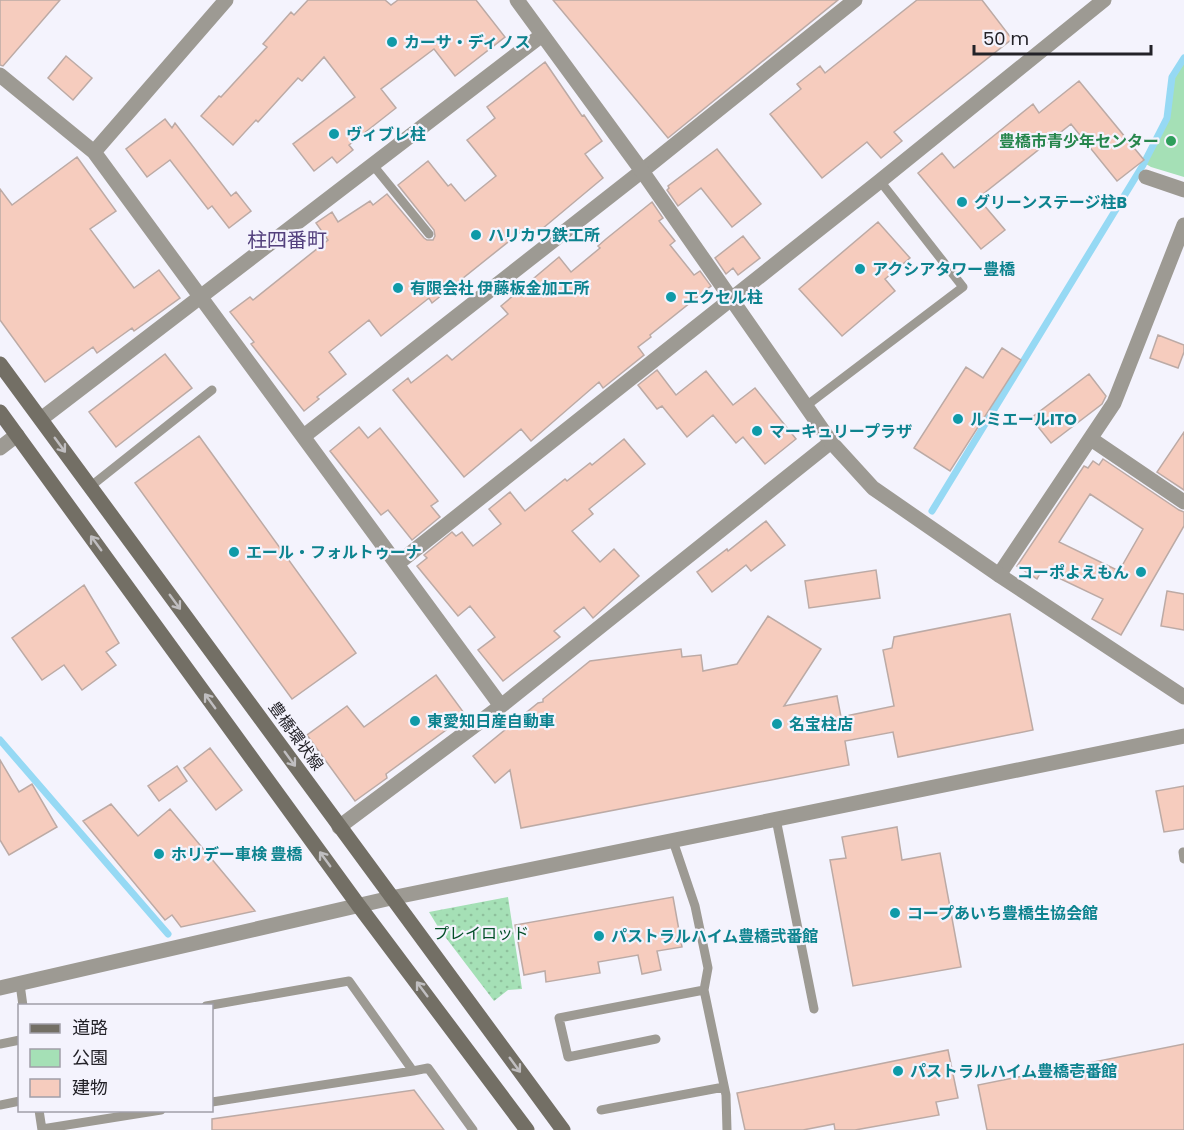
<svg xmlns="http://www.w3.org/2000/svg" width="1184" height="1130" viewBox="0 0 1184 1130" font-family="Poppins,'Noto Sans JP',sans-serif">
<style>
.green{fill:url(#green-dots)}
.pitch{fill:#a5e0b6}
.lines{fill:none;stroke-linecap:round;stroke-linejoin:round}
.stream{stroke:#96d9f4;stroke-width:7}
.building{fill:#f6ccbe;stroke:#bcaaa5;stroke-width:1.5;fill-rule:evenodd}
.service{stroke:#9d9a93;stroke-width:9}
.minor{stroke:#9d9a93;stroke-width:15}
.tertiary{stroke:#9d9a93;stroke-width:15}
.secondary{stroke:#736f65;stroke-width:15}
.oneway{stroke:#c0bec0}
.culture-dot{fill:#0f9aa8;stroke:#f4f3fd;stroke-width:2}
.leisure-dot{fill:#2e9e5b;stroke:#f4f3fd;stroke-width:2}
.labels{text-anchor:middle;dominant-baseline:central;stroke-width:4.5;stroke-linejoin:round;paint-order:stroke}
.culture-label{font-size:16px;font-weight:bold;fill:#0d838f;stroke:#f4f3fd;text-anchor:start}
.leisure-label{font-size:16px;font-weight:bold;fill:#27864d;stroke:#f4f3fd;text-anchor:end}
.street-label{font-size:16px;fill:#232228;stroke:#f4f3fd}
.park-label{font-size:16px;fill:#034f28;stroke:#f4f3fd}
.quarter-label{font-size:20px;fill:#53407d;stroke:#f4f3fd}
</style>
<defs>
<pattern id="green-dots" width="8" height="8" patternUnits="userSpaceOnUse" patternTransform="scale(1.5)"><rect width="8" height="8" fill="#a5e0b6"/><path d="M2 2h.1M6 6h.1" fill="none" stroke="#8ec09c" stroke-width="1.8" stroke-linecap="round"/></pattern>
</defs>
<rect width="100%" height="100%" fill="#f4f3fd"/>
<path class="green" d="M508,897L522,989L508,990L494,1001L440,930L429,912Z"/>
<path class="pitch" d="M1184,63V177L1151,167L1146,164L1169,119L1174,79Z"/>
<g class="lines">
<path class="stream" d="M932,511L1143,165L1167,118L1172,77L1184,58
M0,740L168,934"/>
</g>
<path class="building" d="M0,0H60L3,66L0,65Z
M308,0H385L391,5L398,0H476L505,37L455,76L434,49L381,89L396,108L349,145L353,150L337,163L332,157L314,171L293,144L355,97L324,57L302,81L298,78L258,122L256,120L233,145L201,116L219,96L221,97L267,47L263,44L291,12L294,15Z
M553,0H838L668,138Z
M917,0H982L1012,39L894,132L902,141L881,158L867,142L822,178L770,114L801,89L797,84L820,66L825,73Z
M66,56L92,78L73,100L48,78Z
M545,62L582,116L584,115L602,141L585,154L603,178L530,239L523,230L432,303L429,298L381,336L369,320L329,352L346,374L317,397L319,399L304,411L251,344L254,342L230,312L250,297L253,300L328,240L316,223L332,212L338,222L370,201L373,205L387,194L424,238L427,240H433L435,236L434,230L398,185L428,161L448,186L451,184L465,201L496,176L467,140L495,118L487,107Z
M1079,81L1144,160L1117,181L1071,124L978,198L1005,230L981,249L918,173L942,153L954,168L1033,104L1039,113Z
M165,119L172,128L175,123L231,196L236,192L251,211L229,228L212,206L208,209L170,160L147,177L126,149Z
M717,149L761,204L732,227L701,188L678,206L667,190L669,188L668,186Z
M77,157L116,211L90,229L134,288L159,270L180,298L134,331L132,328L97,353L93,347L45,382L0,320V189L12,205Z
M652,202L663,218L659,221L675,241L670,245L694,275L700,271L711,286L650,335L651,337L638,347L644,355L603,388L599,382L531,441L521,429L464,477L393,390L408,378L411,383L447,355L452,360L508,314L501,306L559,257L571,272L600,248L598,246L606,239Z
M878,222L910,258L885,279L895,291L842,336L799,289Z
M743,236L760,258L738,275L733,268L726,274L715,258Z
M1158,335L1184,345V352L1178,368L1150,358Z
M1002,348L1021,360L950,471L914,448L966,367L983,378Z
M165,354L192,388L116,447L89,412Z
M657,370L676,395L706,371L733,405L755,388L796,439L765,464L743,437L736,443L713,415L687,437L662,406L657,409L638,385Z
M1089,374L1106,396L1102,404L1051,443L1031,418Z
M359,427L368,438L380,428L438,501L431,506L440,517L412,540L388,510L381,515L330,451Z
M1184,432V490L1157,472Z
M199,436L356,653L292,699L135,483Z
M624,439L645,464L589,509L593,514L572,531L600,562L614,549L639,576L593,618L584,607L554,631L560,637L503,681L478,650L495,637L470,606L458,616L417,566L427,558L424,555L452,532L456,536L462,532L473,546L501,524L489,509L510,492L525,511L565,479L567,481L590,463L592,465Z
M1103,459L1179,510L1184,512V526L1121,635L1092,619L1103,599L1042,570L1037,579L1017,566L1084,466L1088,468L1093,461L1099,465ZM1090,494L1143,529L1119,571L1059,542Z
M766,521L785,545L751,571L746,565L712,592L697,572L727,549L728,551Z
M876,570L880,598L809,608L805,581Z
M84,585L119,643L106,652L116,665L82,690L64,665L42,680L12,638Z
M1167,591L1184,594V630L1161,626Z
M1010,614L1033,730L898,757L893,732L845,741L849,765L521,828L510,770L495,783L473,756L538,703L543,702V699L590,661L681,649L682,657L701,655L703,671L737,664L768,616L821,649L784,706L837,696L841,717L894,706L883,650L892,648L894,637Z
M436,675L464,713L456,719L464,717L386,774L387,778L355,801L307,735L347,706L364,727Z
M210,748L242,790L216,810L184,768Z
M0,760L19,792L32,784L57,827L9,855L0,840Z
M177,766L187,781L159,801L148,786Z
M1184,786V829L1164,832L1156,791Z
M111,804L138,836L170,809L255,911L181,927L172,915L165,920L83,821Z
M897,827L902,860L940,853L961,967L853,986L830,860L846,858L842,837Z
M673,897L682,947L657,951L661,970L642,974L638,955L598,962L600,973L546,982L545,971L524,975L515,925Z
M1184,1044V1130H987L978,1085Z
M948,1050L958,1098L936,1102L939,1115L855,1130H835L834,1124L803,1130H745L737,1093Z
M414,1090L444,1130H212V1119Z"/>
<g class="lines">
<path class="service" d="M372,164L429,234
M806,406L963,287L880,181
M91,486L212,390
M776,819L814,1009
M673,841L695,906L708,968L704,990L726,1095L727,1130
M1183,852L1184,859
M20,984L23,1006
M206,1006L349,981L413,1071L428,1068L473,1130
M656,1039L568,1057L559,1018L704,990
M0,1044L20,1040
M212,1102L413,1071
M0,1105L20,1101
M39,1110L42,1130
M601,1110L724,1087
M42,1129L161,1110"/>
<path class="minor" d="M0,75L94,152L501,706
M94,152L226,0
M1146,177L1184,190
M41,419L542,35
M304,436L642,171L855,0
M1091,439L1184,502
M0,448L17,435
M397,564L880,181L1104,0
M999,575L1114,403L1184,225
M339,827L501,706L831,442"/>
<path class="tertiary" d="M517,0L642,171L831,442L873,488L999,575L1184,697
M0,988L391,898L1184,736"/>
<path class="secondary" d="M0,364L563,1130
M0,412L359,906L527,1130"/>
</g>
<defs><path id="oneway-shaft" d="M-6 0H5M1.5-3L5.5 0L1.5 3" fill="none" stroke-width="1.6" stroke-linecap="round" stroke-linejoin="round" transform="scale(1.5)"/></defs>
<g class="oneway">
<use href="#oneway-shaft" transform="translate(60 445) rotate(54)"/>
<use href="#oneway-shaft" transform="translate(96 543) rotate(-126)"/>
<use href="#oneway-shaft" transform="translate(175 602) rotate(54)"/>
<use href="#oneway-shaft" transform="translate(210 701) rotate(-126)"/>
<use href="#oneway-shaft" transform="translate(290 759) rotate(54)"/>
<use href="#oneway-shaft" transform="translate(325 859) rotate(-126)"/>
<use href="#oneway-shaft" transform="translate(422 989) rotate(-127)"/>
<use href="#oneway-shaft" transform="translate(515 1065) rotate(54)"/>
</g>
<g class="culture-dot">
<circle cx="392" cy="42" r="6"/>
<circle cx="334" cy="134" r="6"/>
<circle cx="962" cy="202" r="6"/>
<circle cx="476" cy="235" r="6"/>
<circle cx="860" cy="269" r="6"/>
<circle cx="398" cy="288" r="6"/>
<circle cx="671" cy="297" r="6"/>
<circle cx="958" cy="419" r="6"/>
<circle cx="757" cy="431" r="6"/>
<circle cx="234" cy="552" r="6"/>
<circle cx="1141" cy="572" r="6"/>
<circle cx="415" cy="721" r="6"/>
<circle cx="777" cy="724" r="6"/>
<circle cx="159" cy="854" r="6"/>
<circle cx="895" cy="913" r="6"/>
<circle cx="599" cy="936" r="6"/>
<circle cx="898" cy="1071" r="6"/>
</g>
<circle class="leisure-dot" cx="1171" cy="141" r="6"/>
<g class="labels">
<g class="culture-label">
<text x="404" y="42">カーサ・ディノス</text>
<text x="346" y="134">ヴィブレ柱</text>
<text x="974" y="202">グリーンステージ柱B</text>
<text x="488" y="235">ハリカワ鉄工所</text>
<text x="872" y="269">アクシアタワー豊橋</text>
<text x="410" y="288">有限会社 伊藤板金加工所</text>
<text x="683" y="297">エクセル柱</text>
<text x="970" y="419">ルミエールITO</text>
<text x="769" y="431">マーキュリープラザ</text>
<text x="246" y="552">エール・フォルトゥーナ</text>
<text x="1129" y="572" text-anchor="end">コーポよえもん</text>
<text x="427" y="721">東愛知日産自動車</text>
<text x="789" y="724">名宝柱店</text>
<text x="171" y="854">ホリデー車検 豊橋</text>
<text x="907" y="913">コープあいち豊橋生協会館</text>
<text x="611" y="936">パストラルハイム豊橋弐番館</text>
<text x="910" y="1071">パストラルハイム豊橋壱番館</text>
</g>
<g class="leisure-label">
<text x="1159" y="141">豊橋市青少年センター</text>
</g>
<g class="street-label">
<text transform="translate(296 736) rotate(54)">豊橋環状線</text>
</g>
<g class="park-label">
<text x="481" y="933">プレイロッド</text>
</g>
<g class="quarter-label">
<text x="287" y="240">柱四番町</text>
</g>
</g>
<rect x="18" y="1004" width="195" height="108" fill="#f4f3fd" stroke="#a09fa8" stroke-width="1.5"/>
<rect x="30" y="1024" width="30" height="9" fill="#736f65" stroke="#a09fa8" stroke-width="1.5"/>
<text x="72" y="1034" font-size="18" fill="#232228">道路</text>
<rect x="30" y="1049" width="30" height="18" fill="#a5e0b6" stroke="#a09fa8" stroke-width="1.5"/>
<text x="72" y="1064" font-size="18" fill="#232228">公園</text>
<rect x="30" y="1079" width="30" height="18" fill="#f6ccbe" stroke="#a09fa8" stroke-width="1.5"/>
<text x="72" y="1094" font-size="18" fill="#232228">建物</text>
<path d="M974 45v9h177v-9" fill="none" stroke="#232228" stroke-width="3"/>
<text x="983" y="45" font-size="18" fill="#232228" stroke="#f4f3fd" stroke-width="4.5" paint-order="stroke">50 m</text>
</svg>
